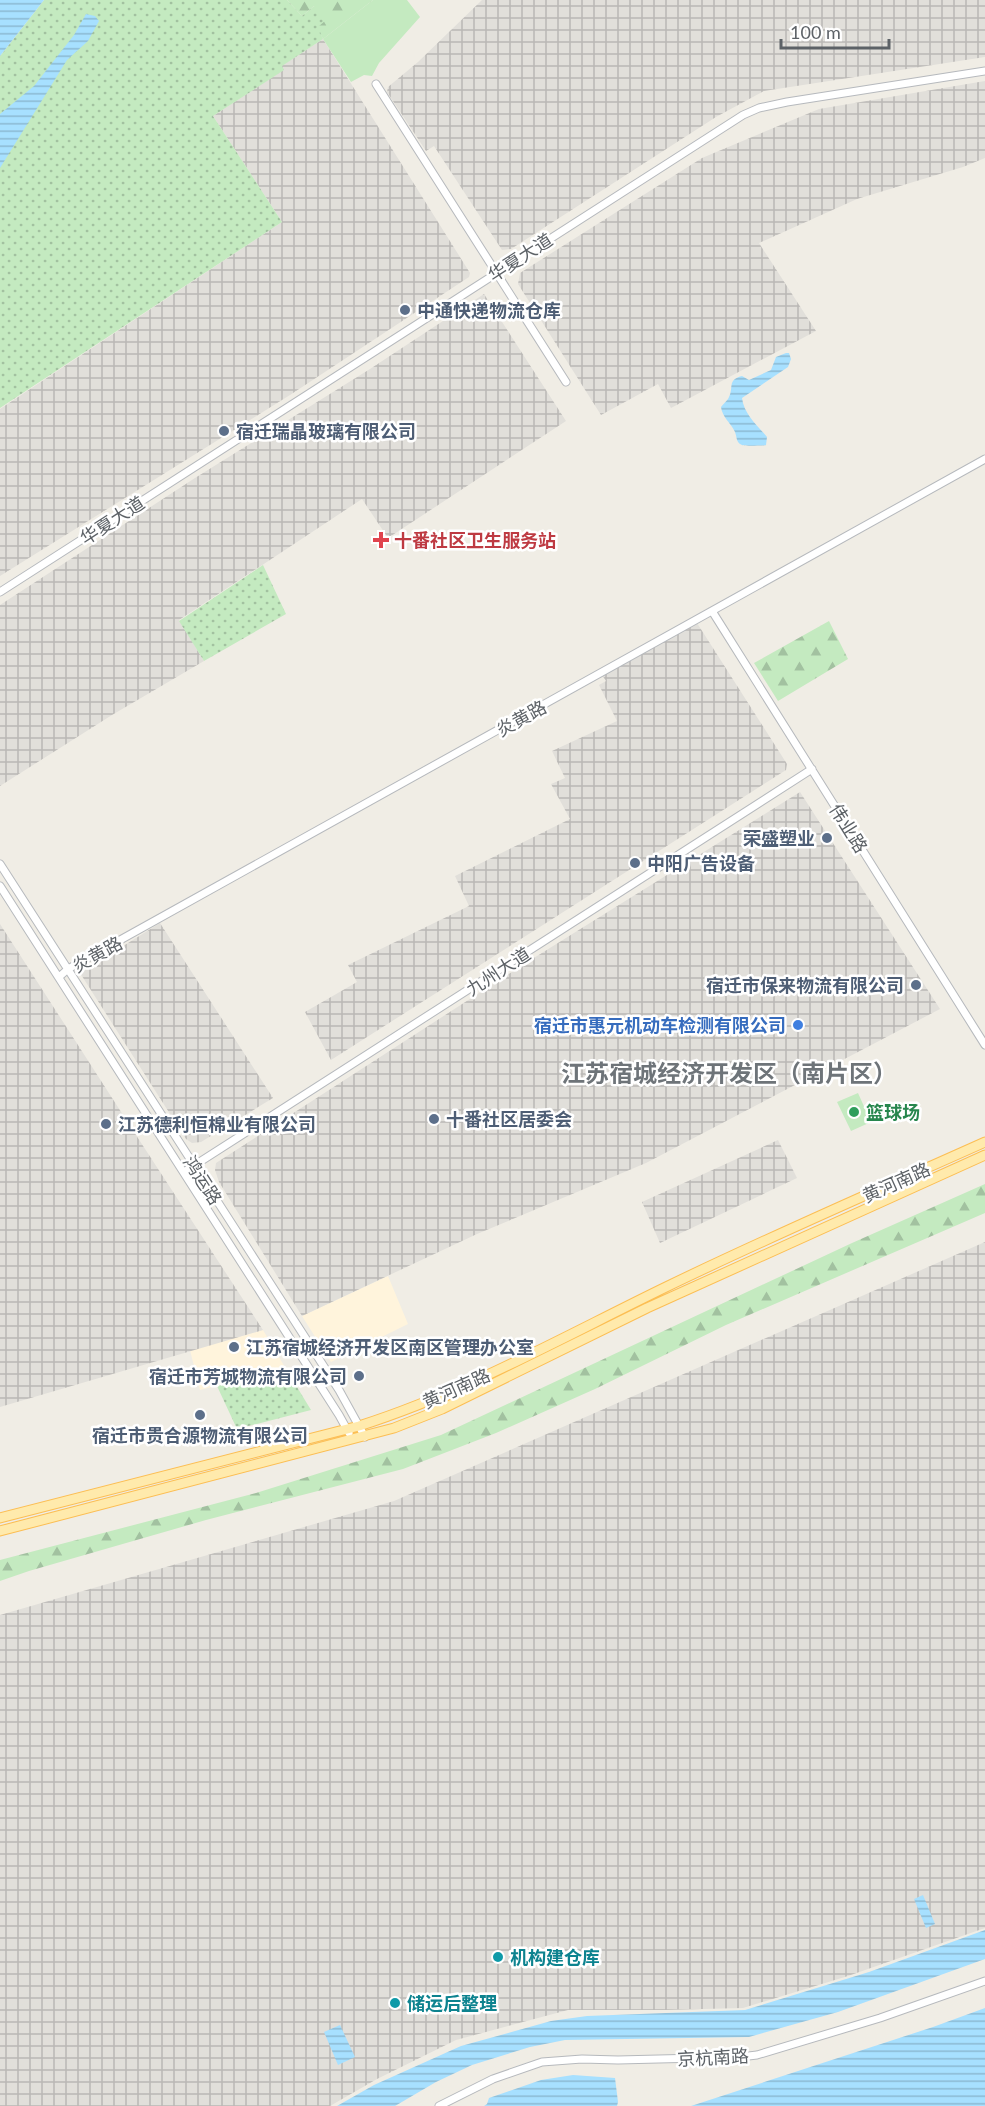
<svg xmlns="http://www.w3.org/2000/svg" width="985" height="2106" viewBox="0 0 985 2106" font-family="Lato,'Noto Sans SC',sans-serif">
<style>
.commercial{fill:#fff4dc}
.industrial{fill:url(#industrial-grid)}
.grass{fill:#c4eac0}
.forest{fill:url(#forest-firs)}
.garden{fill:url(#garden-dots)}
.water{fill:url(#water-rules)}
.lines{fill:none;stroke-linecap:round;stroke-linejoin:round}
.minor-casing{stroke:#b6b9bd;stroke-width:9}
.major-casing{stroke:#fcbe53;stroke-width:11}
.minor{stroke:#fff;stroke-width:7}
.major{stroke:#ffeaac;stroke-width:9}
.service-dot{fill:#5c6f8a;stroke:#fff;stroke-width:2}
.health-dot{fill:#e0444e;stroke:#fff;stroke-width:2}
.shop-dot{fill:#3f7fe0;stroke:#fff;stroke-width:2}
.leisure-dot{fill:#2e9e5b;stroke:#fff;stroke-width:2}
.culture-dot{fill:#0f9aa8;stroke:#fff;stroke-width:2}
.labels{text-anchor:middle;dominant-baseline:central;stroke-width:5;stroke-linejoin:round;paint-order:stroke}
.street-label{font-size:18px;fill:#5d6267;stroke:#fff}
.service-label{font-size:18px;font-weight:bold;fill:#4e5e75;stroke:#fff;text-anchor:start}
.health-label{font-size:18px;font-weight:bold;fill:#be3a42;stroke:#fff;text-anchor:start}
.shop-label{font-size:18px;font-weight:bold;fill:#366cbe;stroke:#fff;text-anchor:end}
.leisure-label{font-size:18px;font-weight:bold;fill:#27864d;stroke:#fff;text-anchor:start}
.culture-label{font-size:18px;font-weight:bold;fill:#0d838f;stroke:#fff;text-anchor:start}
.district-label{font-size:24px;font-weight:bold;fill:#6e7479;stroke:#fff}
</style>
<defs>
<pattern id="industrial-grid" width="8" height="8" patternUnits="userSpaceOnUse" patternTransform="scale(1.5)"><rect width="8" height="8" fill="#e1dfda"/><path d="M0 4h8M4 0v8" fill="none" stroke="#bab8b5"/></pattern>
<pattern id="forest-firs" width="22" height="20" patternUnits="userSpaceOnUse" patternTransform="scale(1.5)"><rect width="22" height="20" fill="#c4eac0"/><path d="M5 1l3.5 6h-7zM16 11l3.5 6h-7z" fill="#a2c1a0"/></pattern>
<pattern id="garden-dots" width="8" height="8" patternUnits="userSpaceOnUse" patternTransform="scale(1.5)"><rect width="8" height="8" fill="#c4eac0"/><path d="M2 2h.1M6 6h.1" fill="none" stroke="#a2c1a0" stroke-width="1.8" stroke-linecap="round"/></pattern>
<pattern id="water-rules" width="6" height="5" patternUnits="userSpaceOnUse" patternTransform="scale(1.5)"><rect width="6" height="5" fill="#a7e0ff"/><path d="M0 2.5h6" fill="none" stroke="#8bb9d2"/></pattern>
</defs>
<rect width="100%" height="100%" fill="#f0ede5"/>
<path class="commercial" d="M388,1276L408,1324L331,1362L302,1316Z
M263,1330L286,1369L200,1390L190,1350Z"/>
<path class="industrial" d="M482,0H985V57L764,91L716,117L511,249L502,250L434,146L426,151L387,92L388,87L418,62Z
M323,39L470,273L469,277L290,395L0,576V409L282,222L213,116L283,70L281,66Z
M985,81V158L963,167L857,199L759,243L816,331L671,408L658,384L601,415L518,284L520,273L702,158L819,109Z
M484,294L566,421L388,538L362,499L179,620L204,661L112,715L0,786V605L195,478L370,369Z
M697,623L787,764L786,770L331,1060L305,1012L357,982L348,965L469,906L455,876L570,819L551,784L565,778L552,751L617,721L599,685L606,681L602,675Z
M800,792L940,1009L646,1163L477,1234L302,1316L219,1182L215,1170L216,1163L521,966Z
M160,923L273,1098L201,1142L192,1143L186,1139L80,973Z
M0,924L134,1132L263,1330L0,1407Z
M778,1140L797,1178L660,1243L642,1202Z
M985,1242V1928L848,1976L743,2008L664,2010H568L456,2040L377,2079L330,2106H0V1615L394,1501Z"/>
<path class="grass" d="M373,0H407L420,17L379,63L372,76L364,75L351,82L323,39Z
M858,1093L871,1122L851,1131L837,1102Z"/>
<path class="forest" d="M287,0H373L323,39L317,27L314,6L302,16Z
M829,621L848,659L778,701L754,663Z
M985,1184V1213L726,1325L595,1389L496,1433L403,1469L206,1520L29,1571L0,1581V1560L256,1493L441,1435L852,1243Z"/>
<path class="garden" d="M44,0H287L302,16L314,6L326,20L318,27L323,39L282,66L284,70L213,116L282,222L0,408V56Z
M263,565L286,614L204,661L179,621Z
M286,1369L311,1410L237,1429L217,1386Z"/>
<path class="water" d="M0,0H44L0,56Z
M86,14L95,16L99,21L88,41L67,60L0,168V114L34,86L74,35Z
M786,353H789L791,359L788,367L742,398C744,414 757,425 767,437L766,445C763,446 746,446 742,445C736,443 737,437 735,432C731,423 722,417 721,407C723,404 726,402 728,399C735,388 726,380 742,376L749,380L771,370L776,357Z
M923,1895L935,1924L926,1928L914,1899Z
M985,1930V1959L838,2012L749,2037L565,2040L530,2047L472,2065L436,2082L395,2106H337L374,2085L461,2046L551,2021L587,2016L745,2010L869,1972Z
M985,2008V2106H691L933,2027Z
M340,2025L355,2057L338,2065L324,2032Z
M573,2075L615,2078L618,2102L617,2106H484L487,2104L489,2098L541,2080Z"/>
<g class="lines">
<g class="minor-casing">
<path id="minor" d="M376,84L566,382
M0,592L743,115L759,108L787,102L985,71
M712,611L985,1045
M0,864L339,1390L365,1437
M0,886L339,1415L349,1433
M59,977L68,969L985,459
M184,1172L812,769
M439,2106L493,2079L542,2062L582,2059L618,2060L740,2057L757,2055L880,2018L985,1981"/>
</g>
<g class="major-casing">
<path id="major" d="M0,1518L359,1426C466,1392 565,1336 666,1287C771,1236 878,1190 985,1142
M0,1531L394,1428L442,1409L647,1308L985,1155"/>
</g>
<use href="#minor" class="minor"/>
<use href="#major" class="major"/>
</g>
<g class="service-dot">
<circle cx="405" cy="310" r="6"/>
<circle cx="224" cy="431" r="6"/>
<circle cx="827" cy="838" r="6"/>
<circle cx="635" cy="863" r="6"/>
<circle cx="916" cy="985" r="6"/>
<circle cx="434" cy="1119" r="6"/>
<circle cx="106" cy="1124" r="6"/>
<circle cx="234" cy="1347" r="6"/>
<circle cx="359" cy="1376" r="6"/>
<circle cx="200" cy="1415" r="6"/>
</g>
<path class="health-dot" d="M378 531h6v6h6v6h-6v6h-6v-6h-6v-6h6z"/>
<circle class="shop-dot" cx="798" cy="1025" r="6"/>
<circle class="leisure-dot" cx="854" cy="1112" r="6"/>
<g class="culture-dot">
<circle cx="498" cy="1957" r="6"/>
<circle cx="395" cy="2003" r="6"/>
</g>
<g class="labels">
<g class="street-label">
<text transform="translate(520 257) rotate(-33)">华夏大道</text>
<text transform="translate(112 520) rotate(-33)">华夏大道</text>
<text transform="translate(521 718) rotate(-29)">炎黄路</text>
<text transform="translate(849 828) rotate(58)">伟业路</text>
<text transform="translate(97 954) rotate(-29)">炎黄路</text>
<text transform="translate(498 971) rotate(-33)">九州大道</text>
<text transform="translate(203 1180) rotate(57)">鸿运路</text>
<text transform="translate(896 1182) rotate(-24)">黄河南路</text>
<text transform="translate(456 1388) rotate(-24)">黄河南路</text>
<text transform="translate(713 2057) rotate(-3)">京杭南路</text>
</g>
<g class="service-label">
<text x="417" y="310">中通快递物流仓库</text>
<text x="236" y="431">宿迁瑞晶玻璃有限公司</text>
<text x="815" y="838" text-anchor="end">荣盛塑业</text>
<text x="647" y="863">中阳广告设备</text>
<text x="904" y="985" text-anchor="end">宿迁市保来物流有限公司</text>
<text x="446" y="1119">十番社区居委会</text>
<text x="118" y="1124">江苏德利恒棉业有限公司</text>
<text x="246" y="1347">江苏宿城经济开发区南区管理办公室</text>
<text x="347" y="1376" text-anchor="end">宿迁市芳城物流有限公司</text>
<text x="200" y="1435" text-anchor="middle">宿迁市贵合源物流有限公司</text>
</g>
<g class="health-label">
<text x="394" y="540">十番社区卫生服务站</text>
</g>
<g class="shop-label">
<text x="786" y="1025">宿迁市惠元机动车检测有限公司</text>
</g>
<g class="leisure-label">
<text x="866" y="1112">篮球场</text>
</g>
<g class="culture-label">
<text x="510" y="1957">机构建仓库</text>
<text x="407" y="2003">储运后整理</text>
</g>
<g class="district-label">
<text x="729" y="1072">江苏宿城经济开发区（南片区）</text>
</g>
</g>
<path d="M781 39v9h108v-9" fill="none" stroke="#5d6267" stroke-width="3"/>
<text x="790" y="39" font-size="18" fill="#5d6267" stroke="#ffffff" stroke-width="4.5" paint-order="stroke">100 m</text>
</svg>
